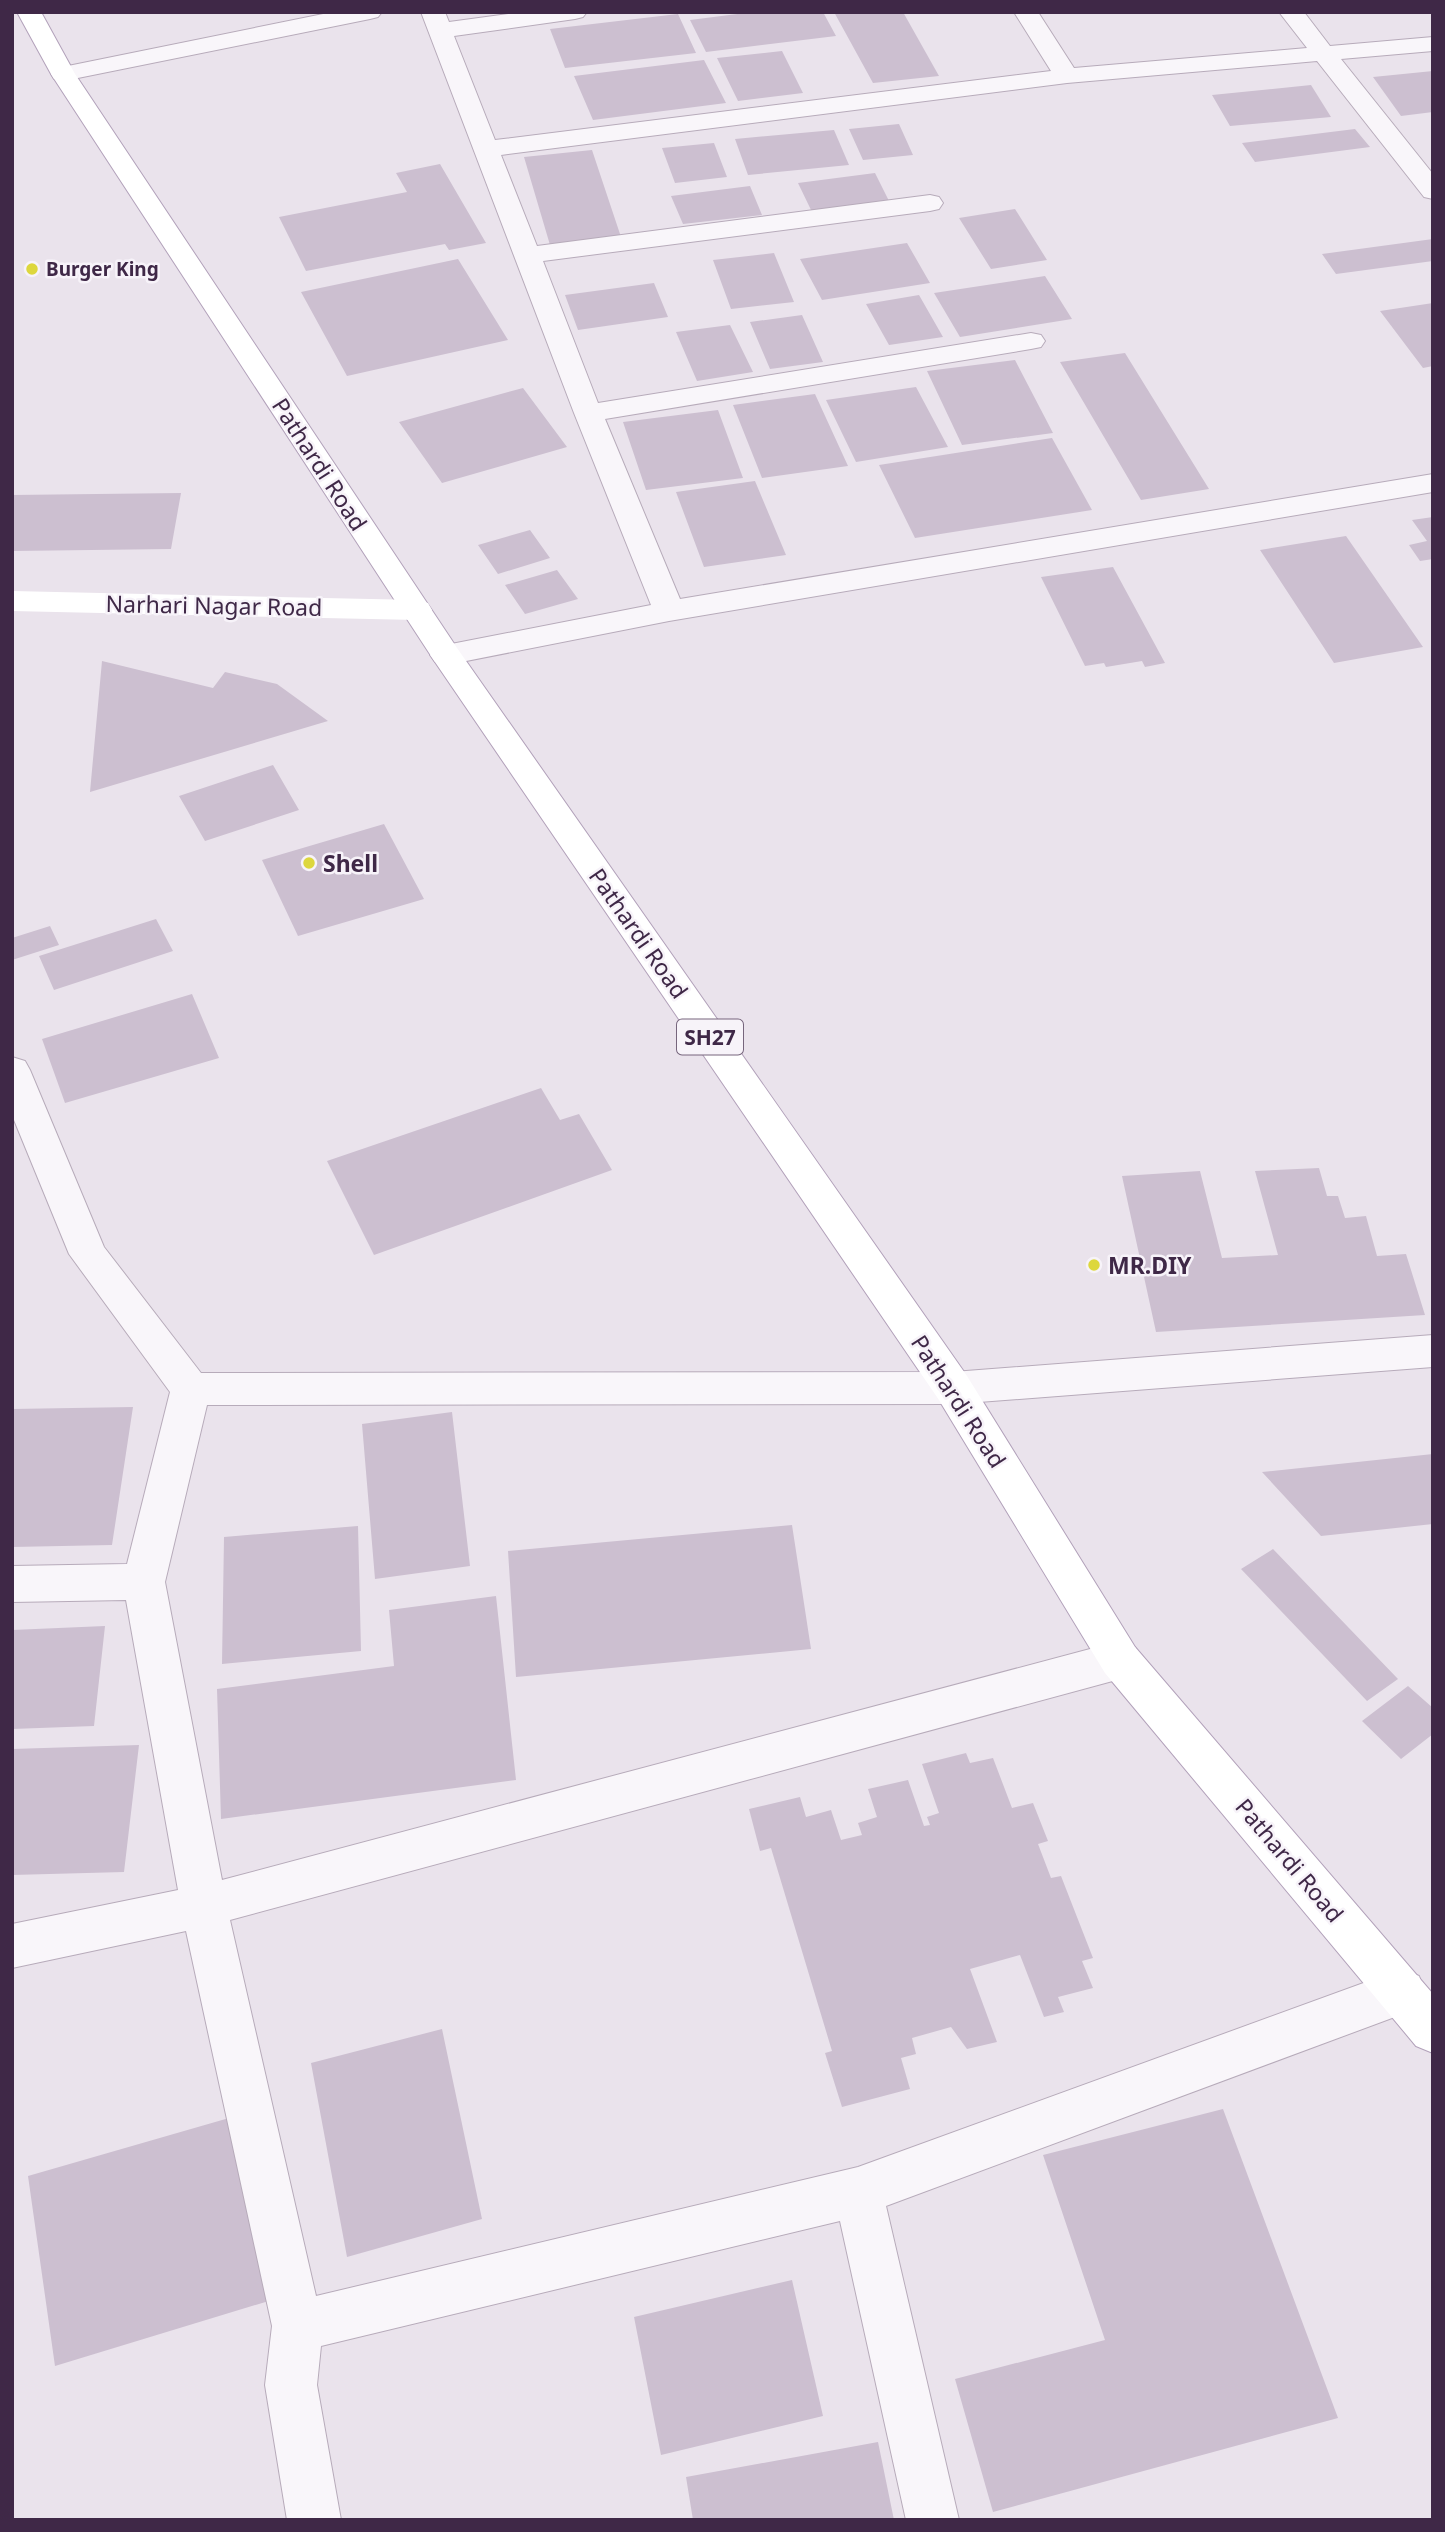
<svg xmlns="http://www.w3.org/2000/svg" width="1445" height="2532" viewBox="0 0 1445 2532" font-family="'Noto Sans',sans-serif">
<style>
.building{fill:#ccbfd0}
.lines{fill:none;stroke-linecap:round;stroke-linejoin:round}
.street-casing{stroke:#b7abba;stroke-width:2}
.primary-casing{stroke:#b2a1ba;stroke-width:2}
.street{fill:#f9f6fa;fill-rule:evenodd}
.secondary{fill:#fff;fill-rule:evenodd}
.primary{fill:#fff;fill-rule:evenodd}
.poi-dot{fill:#ddd73d;stroke:#f7f3f9;stroke-width:2.5}
.labels{text-anchor:middle;dominant-baseline:central;stroke-width:5;stroke-linejoin:round;paint-order:stroke}
.far-poi-label{font-size:19px;font-weight:bold;fill:#3f2847;stroke:#f7f3f9;text-anchor:start}
.shield{fill:#f7f3f9;stroke:#76657c;stroke-width:2}
.shield-label{font-size:21px;font-weight:bold;fill:#3f2847}
.street-label{font-size:23px;fill:#3f2847;stroke:#f7f3f9}
.poi-label{font-size:23px;font-weight:bold;fill:#3f2847;stroke:#f7f3f9;text-anchor:start}
</style>
<rect width="100%" height="100%" fill="#eae3ec"/>
<path class="building" d="M753,12H823L836,36L706,52L690,20Z
M834,12H903L939,76L873,83Z
M678,14L696,53L565,68L550,29Z
M782,51L803,93L738,101L717,58Z
M704,60L726,103L593,120L574,76Z
M1433,71V112L1401,116L1373,77Z
M1311,85L1331,117L1230,126L1212,95Z
M899,124L913,155L863,160L849,129Z
M1355,129L1370,147L1255,162L1242,143Z
M834,130L849,165L748,175L735,139Z
M714,143L727,177L675,183L662,148Z
M592,150L621,237L550,245L524,157Z
M440,164L486,243L449,250L445,244L306,271L279,217L407,192L396,173Z
M875,173L890,203L812,212L798,183Z
M750,186L762,215L683,224L671,196Z
M1015,209L1047,260L991,269L959,218Z
M1433,239V261L1336,274L1322,254Z
M907,243L930,283L822,300L800,259Z
M774,253L794,302L731,309L713,260Z
M458,259L508,340L347,376L301,292Z
M1045,276L1072,319L960,337L934,293Z
M654,283L668,317L578,330L565,295Z
M919,295L943,337L889,345L866,304Z
M1433,303V366L1423,368L1380,311Z
M802,315L823,362L770,369L750,322Z
M730,325L753,372L697,381L676,332Z
M1125,353L1209,489L1141,500L1060,362Z
M1015,360L1053,433L962,445L927,371Z
M916,387L948,447L856,462L826,400Z
M523,388L567,447L442,483L399,422Z
M815,394L848,466L762,478L733,405Z
M718,410L743,478L646,490L623,422Z
M1052,438L1092,510L915,538L879,465Z
M755,481L786,555L704,567L676,492Z
M181,493L171,549L12,551V495Z
M1433,517V559L1420,561L1409,545L1427,541L1412,520Z
M530,530L550,558L498,574L478,545Z
M1346,536L1423,647L1334,663L1260,550Z
M1113,567L1165,663L1145,667L1142,661L1106,667L1104,663L1085,666L1041,577Z
M557,570L578,599L525,614L505,585Z
M102,661L213,688L225,672L277,684L328,721L90,792Z
M273,765L299,810L205,841L179,796Z
M384,824L424,899L298,936L262,860Z
M156,919L173,951L54,990L39,956Z
M50,926L59,945L12,960V938Z
M192,994L219,1058L65,1103L42,1039Z
M541,1088L560,1120L579,1114L612,1170L374,1255L327,1161Z
M1319,1168L1327,1196H1338L1345,1218L1366,1216L1377,1256L1406,1254L1425,1315L1156,1332L1122,1176L1200,1171L1222,1258L1278,1255L1255,1171Z
M133,1407L112,1545L12,1547V1409Z
M452,1412L470,1566L375,1579L362,1424Z
M1433,1454V1524L1321,1536L1262,1472Z
M792,1525L811,1649L516,1677L508,1551Z
M358,1526L361,1651L222,1664L224,1537Z
M1273,1549L1398,1679L1367,1701L1241,1569Z
M496,1596L516,1780L221,1819L217,1689L394,1666L389,1610Z
M105,1626L94,1726L12,1729V1630Z
M1408,1686L1433,1708V1734L1401,1759L1362,1721Z
M139,1745L124,1872L12,1875V1749Z
M966,1753L970,1763L993,1758L1012,1808L1033,1803L1048,1841L1038,1844L1051,1878L1061,1876L1093,1958L1082,1961L1093,1988L1058,1997L1064,2012L1044,2017L1020,1955L970,1969L997,2042L967,2049L951,2027L912,2038L916,2054L901,2058L910,2089L842,2107L825,2053L832,2051L771,1848L760,1851L749,1809L800,1797L806,1817L831,1810L841,1840L862,1835L858,1823L877,1817L868,1789L908,1780L924,1826L930,1825L927,1817L939,1813L922,1764Z
M442,2029L482,2219L347,2257L311,2063Z
M1223,2109L1338,2418L993,2512L955,2379L1105,2340L1043,2155Z
M236,2116L272,2300L55,2366L28,2176Z
M792,2280L823,2416L661,2455L634,2317Z
M878,2442L894,2520H693L686,2477Z"/>
<g class="lines">
<g class="street-casing">
<path id="street" d="M333,12H382L378,17L370,19L63,81L54,79L51,74L54,69L63,67Z
M421,12H445L449,22L522,12H587L583,17L575,19L454,36L495,140L1051,71L1014,12H1038L1074,68L1307,48L1279,12H1304L1330,46L1433,37V51L1341,59L1433,174V199L1424,197L1317,61L1067,83L501,155L537,246L930,195L939,197L943,203L939,209L930,211L543,261L598,403L1031,333L1041,335L1045,341L1041,347L1031,349L605,419L680,599L1433,474V492L669,621L446,665L435,662L430,655L435,648L446,645L651,605L574,413Z
M12,1057L25,1061L30,1070L104,1247L201,1373L953,1372L1433,1335V1367L953,1404L207,1405L165,1582L222,1880L1120,1641L1135,1647L1142,1660L1135,1673L1120,1679L230,1920L316,2296L858,2167L1402,1969L1419,1976L1425,1992L1419,2008L886,2206L959,2520H906L840,2221L321,2346L317,2385L341,2520H287L265,2385L272,2326L186,1931L12,1968V1924L178,1890L126,1600L12,1602V1566L127,1564L170,1392L69,1254L12,1115Z"/>
</g>
<g class="primary-casing">
<path id="primary" d="M17,12H41L75,74L457,648L967,1376L1135,1647L1433,1994V2053L1416,2046L1105,1673L939,1400L435,662L51,74Z"/>
</g>
<use href="#street" class="street"/>
<path class="secondary" d="M12,591L417,600L428,603L432,610L428,617L417,620L12,611Z"/>
<use href="#primary" class="primary"/>
</g>
<g class="poi-dot">
<circle cx="32" cy="269" r="7"/>
<circle cx="309" cy="863" r="7"/>
<circle cx="1094" cy="1265" r="7"/>
</g>
<g class="labels">
<g class="far-poi-label">
<text x="46" y="269">Burger King</text>
</g>
<rect class="shield" x="677" y="1019.5" width="66" height="35" rx="5"/>
<g class="shield-label">
<text x="710" y="1037">SH27</text>
</g>
<g class="street-label">
<text transform="translate(320 464) rotate(57)">Pathardi Road</text>
<text transform="translate(214 605) rotate(1)">Narhari Nagar Road</text>
<text transform="translate(639 933) rotate(55)">Pathardi Road</text>
<text transform="translate(959 1401) rotate(57)">Pathardi Road</text>
<text transform="translate(1290 1860) rotate(50)">Pathardi Road</text>
</g>
<g class="poi-label">
<text x="323" y="863">Shell</text>
<text x="1108" y="1265">MR.DIY</text>
</g>
</g>
<rect width="1445" height="2532" fill="none" stroke="#3f2847" stroke-width="28"/>
</svg>
